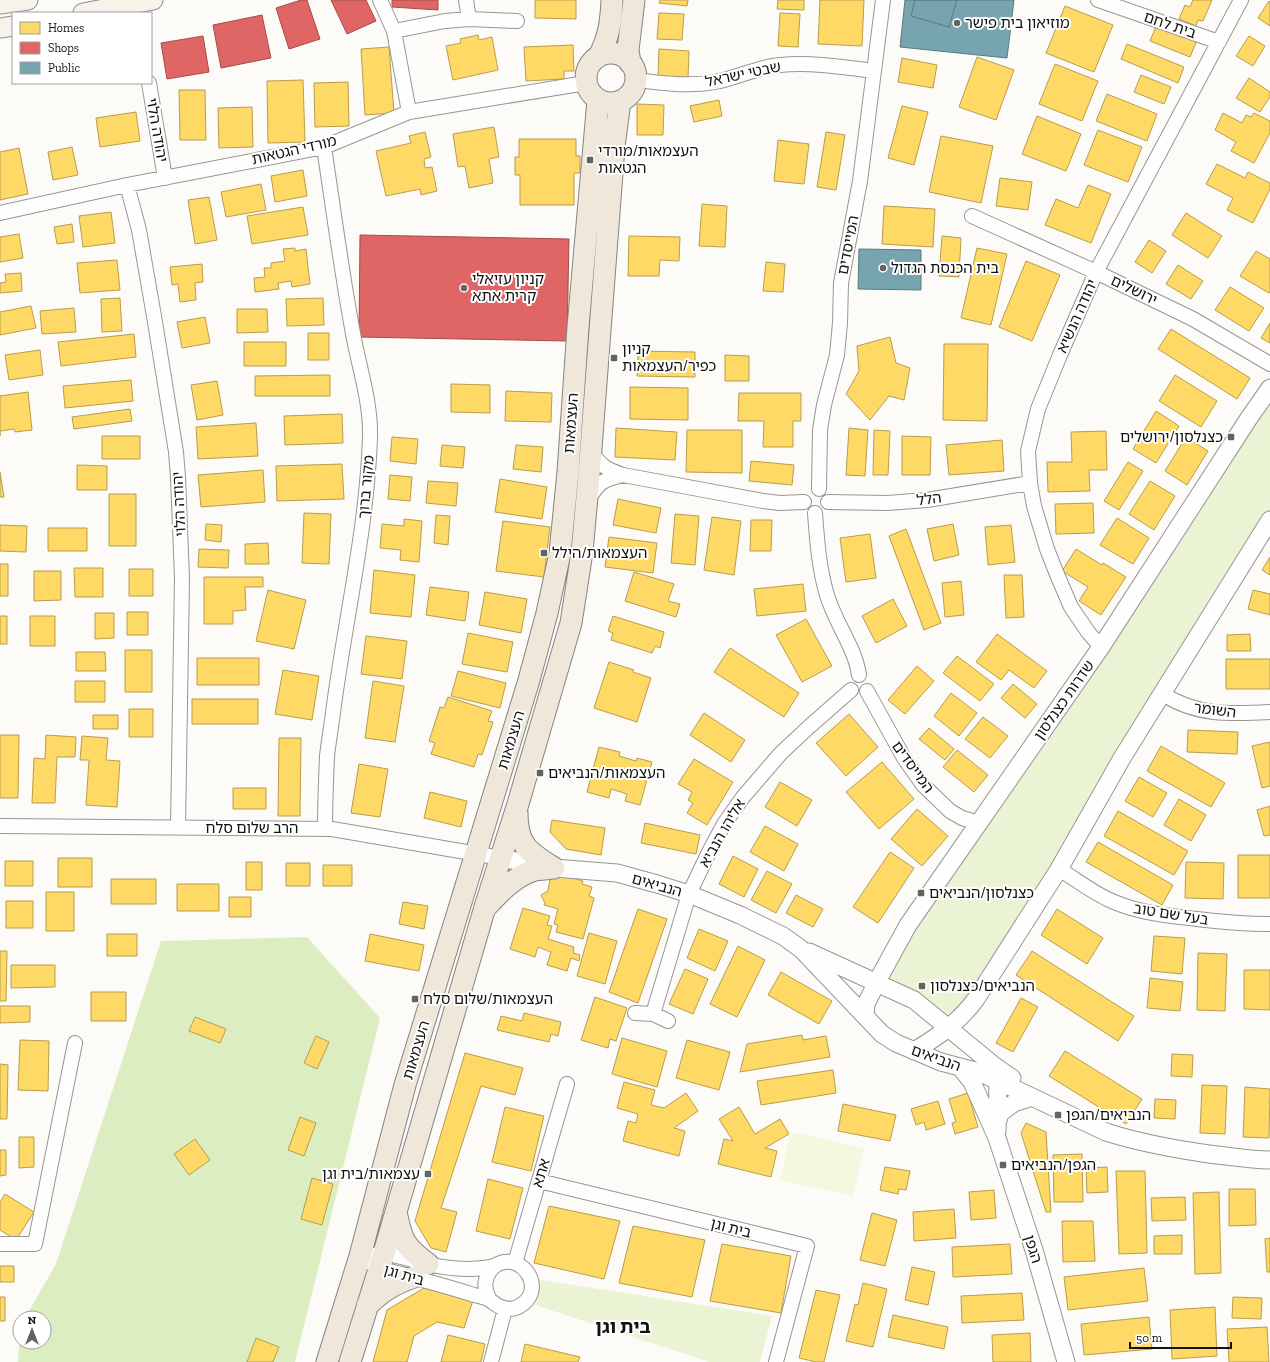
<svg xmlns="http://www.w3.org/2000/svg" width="1270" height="1362" viewBox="0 0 1270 1362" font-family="'Zilla Slab','Noto Sans Hebrew',serif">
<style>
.green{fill:#eaf4d4}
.forest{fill:#dbedc1}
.pitch{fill:#f3f8df}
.homes{fill:#ffd966;stroke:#b89d4c}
.shops{fill:#e06666;stroke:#a24c4c}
.public{fill:#76a5af;stroke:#587980}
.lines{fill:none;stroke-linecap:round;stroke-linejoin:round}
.minor-casing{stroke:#979695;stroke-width:16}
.tertiary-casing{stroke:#979695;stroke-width:19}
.secondary-casing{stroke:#8e8d8b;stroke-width:21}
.primary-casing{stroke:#858482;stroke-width:23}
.minor{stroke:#fffefe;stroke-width:14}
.tertiary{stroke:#fffefe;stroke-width:17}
.secondary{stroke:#f6f3eb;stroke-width:19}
.primary{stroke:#eee7da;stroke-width:21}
.poi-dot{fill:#646362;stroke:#fff;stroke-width:1.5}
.labels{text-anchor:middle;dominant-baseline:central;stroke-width:4;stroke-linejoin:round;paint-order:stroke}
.poi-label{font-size:15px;fill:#111;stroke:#fff;text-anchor:start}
.street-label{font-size:15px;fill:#111;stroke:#fff}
.district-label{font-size:19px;font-weight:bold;fill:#111;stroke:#fff}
</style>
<rect width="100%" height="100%" fill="#fdfbf7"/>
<path class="green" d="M1270,390V510L1151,702L1077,827L963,1009L946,1018L886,981L900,948Z
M535,1279L772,1316L760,1362H709L529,1303Z"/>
<path class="forest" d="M307,937L380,1018L295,1362H18L20,1327V1342H44V1318H25L56,1264L161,941Z"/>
<path class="pitch" d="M791,1132L864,1148L853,1196L780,1180Z"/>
<path class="homes" d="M535,0H576V19L535,18Z
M660,0H688L687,6L659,3Z
M778,0H804V10L777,9Z
M820,0H864L862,46L818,44Z
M1193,0H1212L1203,21L1198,20L1196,26L1179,19L1185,5L1190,7Z
M1269,1L1270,2V26L1258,18Z
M1065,6L1113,25L1094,72L1046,53Z
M659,13L684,14L682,40L657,39Z
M780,13L800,14L798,47L778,46Z
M1157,24L1197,40L1190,57L1150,41Z
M478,35L479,40L492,37L498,70L453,80L446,46L461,43L460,39Z
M1249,36L1265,46L1253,66L1236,56Z
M1127,44L1184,67L1178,83L1121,59Z
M573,45L574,71H564V79L526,81L524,47Z
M389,47L394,113L365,115L361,49Z
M659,49L689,51L688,78L658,77Z
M977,57L1014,70L996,120L959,107Z
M902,58L937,65L933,88L898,82Z
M1055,64L1098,81L1082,121L1039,104Z
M1141,75L1171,87L1164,104L1134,92Z
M1249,78L1270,92V97L1260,112L1236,98Z
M303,80L305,142L268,143L267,81Z
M348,82L349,126L315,127L314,83Z
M179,90H205L206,140H180Z
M1107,94L1157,114L1147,141L1096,121Z
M719,100L722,116L694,122L690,106Z
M637,104L664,105L663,135H637Z
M902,106L928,112L914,165L888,158Z
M252,107L253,147L219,148L218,108Z
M136,112L140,141L100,147L96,118Z
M1223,113L1242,123L1246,115L1251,117L1254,113L1270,121V133L1254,163L1231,151L1236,142L1215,130Z
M1037,116L1081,134L1066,171L1022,154Z
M494,127L499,157L489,159L493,183L469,188L465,166L458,167L453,134Z
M1098,130L1142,147L1128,182L1084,165Z
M425,132L431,157L424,159L425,168L432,167L437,191L421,195L420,189L386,196L376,151L411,143L409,136Z
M826,132L845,135L836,190L817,187Z
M941,136L993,146L981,203L929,192Z
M519,139H576V156H580V173H574V205H520V175H515V157H519Z
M778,140L809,144L804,184L774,181Z
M72,147L78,175L53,180L48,152Z
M19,148L28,194L0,200V152Z
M1217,164L1245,178L1248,172L1270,183V189L1253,223L1227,210L1233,198L1206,184Z
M303,170L307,196L275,202L271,176Z
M1000,178L1032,182L1028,210L996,206Z
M261,184L266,210L226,217L221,192Z
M1088,185L1111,194L1091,243L1045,225L1056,199L1078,208Z
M209,197L217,240L195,244L188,200Z
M702,204L727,206L725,247L699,246Z
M884,206L935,209L933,247L882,244Z
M303,207L308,235L252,244L247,216Z
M111,212L115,243L83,247L79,216Z
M1186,213L1222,236L1208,258L1172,235Z
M72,224L74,242L57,244L54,227Z
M19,234L23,258L0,262V237Z
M629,236L680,237L679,261L660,260L659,276H628Z
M942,236L961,238L959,277L939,276Z
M1149,240L1166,251L1152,273L1135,262Z
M295,248V251L306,249L310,284L292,287L291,281L278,283L279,289L255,292L254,278L265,277L264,268H271V263L285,261L283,249Z
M977,248L1007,254L991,325L961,318Z
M1256,251L1270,259V292L1269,293L1240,276Z
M117,260L120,290L80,293L77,263Z
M1026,261L1060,275L1032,341L999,327Z
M766,262L785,264L783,292L763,291Z
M202,264L203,282L195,283L196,300L180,302L178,284L172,285L170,267Z
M1178,265L1203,281L1191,299L1166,284Z
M21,273L22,291L0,293V283L6,282L5,274Z
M1230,287L1264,308L1249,331L1215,310Z
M120,298L122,331L102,332L101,299Z
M323,298L324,325L287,326L286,299Z
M31,306L36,328L0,335V312Z
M74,308L76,332L42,334L40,311Z
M237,309H267L268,332L237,333Z
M205,317L210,343L182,348L177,322Z
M1270,323V343L1261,338Z
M1171,329L1250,378L1237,399L1158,349Z
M308,333H329V360H308Z
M134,334L136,357L61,366L58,342Z
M890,337L896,363L910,368L904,400L889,396L870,420L846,394L859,371L857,346Z
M244,342H286V366H244Z
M944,344H988L987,421L943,420Z
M40,350L43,375L9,380L5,355Z
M638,351L695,352V377L637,376Z
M725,355L749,356V381H725Z
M330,375V396H255V376Z
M1175,375L1217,401L1201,427L1159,401Z
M131,380L133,401L65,408L63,386Z
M217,381L223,415L197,420L191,385Z
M451,384L490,385V413L451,412Z
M630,387L688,388V420L630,419Z
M506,391L552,393L551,422L505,421Z
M28,392L32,430L15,432L14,429L0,431V436V396Z
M739,393H801V421H793V447H763L764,421H738Z
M130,409L132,421L74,429L72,417Z
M1156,411L1179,426L1156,463L1133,449Z
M342,414L343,443L285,445L284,416Z
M256,423L258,456L198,459L196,427Z
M616,428L677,432L675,460L615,457Z
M849,428L868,430L865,476L846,475Z
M687,430H742V473L686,472Z
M874,430L890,431L888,475H873Z
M1106,431L1107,470H1089L1090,491L1048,492L1047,462H1072L1071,432Z
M102,436H140V459H102Z
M902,436L931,437L930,475H902Z
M392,437L418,439L416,464L390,461Z
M1186,437L1208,451L1187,485L1165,471Z
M1002,440L1004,471L949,475L946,445Z
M442,445L465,447L463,468L440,466Z
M516,445L543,447L541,472L513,469Z
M751,461L794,465L792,485L749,481Z
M1128,462L1143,471L1119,510L1104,501Z
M342,464L344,499L277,501L276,466Z
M77,465L107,466V490H77Z
M263,470L265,502L201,507L198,475Z
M0,472L4,497H0Z
M390,475L412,477L410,501L388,499Z
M500,479L547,487L542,519L495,512Z
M428,481L458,483L456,506L426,503Z
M1150,481L1175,496L1154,530L1129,514Z
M109,494H136V546H109Z
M618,499L661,508L656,533L613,525Z
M1093,503L1094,533L1056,534L1055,504Z
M304,513L331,514L329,564L302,563Z
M675,514L699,516L695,565L671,563Z
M436,515L450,516L448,545L434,543Z
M712,517L741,521L734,575L704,570Z
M1117,518L1149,538L1133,564L1100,545Z
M404,519L422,521L419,562L400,560L401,550L380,548L382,524L404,526Z
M751,520H772L771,551H750Z
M503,521L550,527L544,577L496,571Z
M206,524L222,525L221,542L205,540Z
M953,524L959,555L934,561L927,529Z
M0,525L27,526L26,552L0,551Z
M1011,525L1015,562L988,565L985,527Z
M48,528H87V551H48Z
M906,529L941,623L924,630L889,536Z
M870,534L876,578L846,582L840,538Z
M609,537L657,543L653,573L605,567Z
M268,543L269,564H245V544Z
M199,549L229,550L228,568L198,567Z
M1076,549L1102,565L1103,563L1126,577L1101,615L1079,601L1088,587L1062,571Z
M1270,557V575L1262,570Z
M0,564H8V596H0Z
M74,568H103V597H75Z
M129,569H153V596H129Z
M374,570L415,575L411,617L370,613Z
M34,571H61V600L34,601Z
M634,572L674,584L668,601L680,604L676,617L625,601Z
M1004,575H1022L1024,617L1006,618Z
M204,577H263V587H245L246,610L233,611V624H204Z
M961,581L964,615L945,617L942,583Z
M803,584L806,611L757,616L754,589Z
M430,587L469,592L465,621L426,615Z
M268,590L306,600L294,649L256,641Z
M1253,590L1270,594V615L1248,609Z
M485,592L527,599L521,633L479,625Z
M893,599L907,626L876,643L862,616Z
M127,612H148V635H127Z
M95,613H114V638L95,639Z
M0,616H7V644H0Z
M30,616H55V646H30Z
M613,616L664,632L660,648L655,646L652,653L611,640L613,633L608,631Z
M806,619L832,666L802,682L776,635Z
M468,633L513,642L507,672L462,664Z
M997,634L1047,671L1034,688L1009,670L1001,680L976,662Z
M1250,634L1251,651H1227V635Z
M366,636L407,641L402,679L361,674Z
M730,648L799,693L784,717L714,672Z
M125,650H152V692H125Z
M76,652H105L106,671H76Z
M957,656L994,684L980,701L943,673Z
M197,658H259V685H197Z
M1226,659H1270V689H1226Z
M609,662L634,670L633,672L651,678L637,722L594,708Z
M917,666L934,681L905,714L888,700Z
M283,670L319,676L312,720L275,714Z
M458,671L506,683L500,708L451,696Z
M75,681H105V702H75Z
M373,681L404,686L395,742L365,738Z
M1013,684L1037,704L1025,718L1001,698Z
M951,693L977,713L959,736L934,716Z
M448,697L492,711L488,721L493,722L482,755L478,754L474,767L431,754L435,743L429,741L440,707L444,708Z
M192,699H258V724H192Z
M129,709H153V737H129Z
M704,713L745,740L731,762L690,735Z
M849,714L878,747L846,776L816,743Z
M93,715H118V729H93Z
M983,717L1008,736L990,758L965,739Z
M929,728L954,749L945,760L919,739Z
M1188,730L1238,732L1237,754L1187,752Z
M0,735H19L18,798H0Z
M46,735L76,737L75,757H57L55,803H32L34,758L45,759Z
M82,736L108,738L106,760L120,761L117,807L86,805L89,760H80Z
M279,738H301L300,816H278Z
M1270,742V786L1262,788L1252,746Z
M1161,746L1225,783L1211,807L1147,771Z
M599,747L620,752L619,756L636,761L637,758L652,762L640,805L625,801L627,794L611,789L609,798L587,792Z
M957,750L988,775L974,792L943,767Z
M694,759L733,782L707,825L687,813L693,803L688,800L692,792L678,784Z
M882,762L914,799L879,829L846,792Z
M359,764L388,769L380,817L351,813Z
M1139,777L1167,793L1153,817L1125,801Z
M780,782L812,800L797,826L765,807Z
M233,788H266V809H233Z
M430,792L467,801L461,827L424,818Z
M1179,799L1206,815L1191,841L1164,825Z
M1270,806V835L1264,836L1257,810Z
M917,809L948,836L922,866L891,839Z
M1118,811L1188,851L1174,875L1104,836Z
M552,820L605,828L601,855L566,849L550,832Z
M645,823L700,835L696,854L641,843Z
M765,826L798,844L784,871L750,852Z
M1098,842L1173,885L1162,905L1086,862Z
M890,852L914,868L878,923L853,907Z
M1238,855H1270V898H1238Z
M733,856L758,869L744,897L719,884Z
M58,858H92V887H58Z
M5,861H33V886H5Z
M246,862H262V890H246Z
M1186,862L1224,863L1223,899L1185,898Z
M286,863H310V886H286Z
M323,865H352V886H323Z
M767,871L792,884L776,913L751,900Z
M559,874L583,881L582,884L592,887L589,896L594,898L583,939L556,932L558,925L554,924L558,909L544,905L545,903L541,895L548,891L550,879Z
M111,879H156V904H111Z
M177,884H219V911H177Z
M46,892H74V931H46Z
M796,895L823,909L813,927L786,913Z
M229,897H251V917H229Z
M6,901H33V928H6Z
M403,902L428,906L424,929L399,924Z
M523,908L550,916L547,925L552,926L548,939L574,947L573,953L580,955L579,961L571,958L567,971L547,965L551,952L538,947L535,957L510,949Z
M638,909L667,919L638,1003L609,992Z
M1057,909L1103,938L1087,964L1041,935Z
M699,929L728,941L715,971L687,958Z
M589,933L617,941L605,984L577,976Z
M107,934H137V956H107Z
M370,934L424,945L419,971L365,961Z
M1154,936L1185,938L1182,974L1151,971Z
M738,946L765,960L737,1017L710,1004Z
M0,951H7L6,1001H0Z
M1032,951L1134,1016L1118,1041L1016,975Z
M1198,953L1227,954L1225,1011L1197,1010Z
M11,965H55V987L11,988Z
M685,969L708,979L693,1014L669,1004Z
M1244,970H1270V1010L1244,1009Z
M781,972L832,1001L819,1024L768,995Z
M1150,978L1183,982L1180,1011L1147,1008Z
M91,992H126V1021H91Z
M595,997L627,1008L616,1041L610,1039L608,1048L581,1040Z
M1021,998L1038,1007L1013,1052L996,1043Z
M0,1006H30V1022L0,1023Z
M524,1013L561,1022L558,1036L551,1034L549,1042L497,1030L501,1016L522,1021Z
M195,1017L226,1029L220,1043L189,1031Z
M802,1035L803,1040L826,1036L830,1057L740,1072L747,1044Z
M316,1036L329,1042L317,1069L304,1063Z
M622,1038L667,1051L657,1087L612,1074Z
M20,1040L49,1041L48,1091L18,1090Z
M687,1040L730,1052L719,1090L676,1078Z
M1065,1051L1142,1099L1126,1124L1049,1076Z
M465,1053L523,1068L515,1095L481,1086L441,1208L457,1212L446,1252L431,1248L415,1221Z
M1172,1054L1193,1055L1192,1077L1171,1076Z
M0,1064L8,1065L7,1119H0Z
M833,1070L836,1093L761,1105L757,1081Z
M624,1082L655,1090L651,1105L664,1108L686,1093L698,1111L674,1128L685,1131L679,1156L623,1141L628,1121L636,1123L638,1114L617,1108Z
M1202,1085L1227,1086L1225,1134L1200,1133Z
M1245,1087L1270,1089L1269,1138L1243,1137Z
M968,1093L978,1127L955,1134L952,1123L956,1122L949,1099Z
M1155,1099L1176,1100L1175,1119L1154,1118Z
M938,1101L945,1124L926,1130L924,1122L916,1125L911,1109Z
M843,1104L896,1115L890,1141L838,1131Z
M505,1107L544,1116L531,1171L492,1162Z
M739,1107L755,1134L780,1119L789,1134L765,1148L777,1151L771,1177L718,1164L724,1139L733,1141L719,1119Z
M300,1117L316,1123L304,1156L288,1150Z
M1026,1123L1046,1132L1051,1212H1046L1021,1133Z
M19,1137H34V1167L19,1168Z
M195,1139L210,1160L189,1175L174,1154Z
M0,1150H6V1175L0,1176Z
M1082,1154L1083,1202H1054L1053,1155Z
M885,1167L910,1171L906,1190L899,1189L898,1194L880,1190Z
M1107,1167L1108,1192L1087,1193L1086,1168Z
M1116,1171H1145L1147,1253L1119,1254Z
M312,1178L333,1184L322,1225L301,1219Z
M488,1179L523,1188L510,1239L476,1231Z
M1229,1189H1255L1256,1225L1229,1226Z
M994,1190L996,1218L971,1220L969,1192Z
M1219,1192L1221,1273L1195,1274L1193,1193Z
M5,1194L34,1212L16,1240L0,1230V1202Z
M1185,1197L1186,1220L1152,1221L1151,1198Z
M549,1206L620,1221L604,1279L534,1263Z
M954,1209L956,1238L914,1241L913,1212Z
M872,1213L897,1220L885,1266L860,1260Z
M1062,1221H1093L1095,1261L1063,1262Z
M633,1226L705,1240L692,1297L619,1283Z
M1182,1235V1254H1154V1236Z
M1270,1238V1272H1267L1265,1239Z
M722,1244L791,1256L781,1313L710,1301Z
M1010,1244L1012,1274L953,1277L952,1247Z
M0,1266H14V1282H0Z
M912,1267L935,1272L928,1305L905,1300Z
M1144,1268L1148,1301L1068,1310L1064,1277Z
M863,1283L887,1289L873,1347L846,1341L855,1304L858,1305Z
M424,1288L473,1300L464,1328L437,1322L414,1336L407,1362H373L387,1310Z
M816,1290L840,1295L824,1362H816L799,1358Z
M1022,1293L1024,1320L962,1323L961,1296Z
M0,1297H5V1321H0Z
M1233,1297L1262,1298L1261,1319L1232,1318Z
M1215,1307L1217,1356L1172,1359L1170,1310Z
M893,1315L948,1327L944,1349L888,1337Z
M1149,1317L1152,1349L1084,1355L1081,1324Z
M1267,1327L1269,1362H1229L1227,1329Z
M1030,1333L1031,1362H993L992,1335Z
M448,1335L485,1344L481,1362H441Z
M256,1338L279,1347L273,1362H247Z
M525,1344L580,1357L578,1362H521Z"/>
<path class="shops" d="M301,0H307L320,39L289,49L276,8Z
M331,0H366L376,21L347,34Z
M392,0H438V10L392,7Z
M262,15L271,58L221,68L213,25Z
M203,36L209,72L167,79L161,43Z
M360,235L569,239L567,341L359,337Z"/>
<path class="public" d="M905,0H1014L1007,58L900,47Z
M915,0H957L949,27L911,16Z
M859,249L921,250V290L858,289Z"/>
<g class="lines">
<g class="minor-casing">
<path id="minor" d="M380,0L394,31L409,112
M466,0L469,19
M1098,0L1219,42
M394,31L445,21L469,19L517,21
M636,80C662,83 688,87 715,82C737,78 757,67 780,65C811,62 843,67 874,71
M149,83L165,178
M324,147C333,207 341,268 352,328C358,365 371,400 370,437C367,527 346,616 334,705C332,722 329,739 327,756C326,780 325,805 325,829
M127,185L139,230L155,322L176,452L178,477L182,578L178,828
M0,213L127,185L324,147L409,112L586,83
M972,216L1096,272L1193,319L1270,364
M591,452C602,467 606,469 623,475L763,501L780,503L804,502
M819,489L820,430L824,405L837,355L840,323L841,283L860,181L883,0
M588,500C599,482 602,480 623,475
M828,502L887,503L927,500L1030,483
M815,513C817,540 819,569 827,595C835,623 855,647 859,675
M1101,647L1088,632L1071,607L1056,572L1047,549L1034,506L1030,483L1028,451L1038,409L1060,355L1096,272L1241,0
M867,691L904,758L923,785L950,811L962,818L979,823
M1163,694C1196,716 1231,714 1270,712
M0,826L332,829L501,858
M1059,869C1077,880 1094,894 1114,902C1140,913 1169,916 1197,919C1221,922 1246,924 1270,924
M635,1013L653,1014L668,1021
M653,1014L689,894L710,850L724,824L743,797L781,753L810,726L851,690
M539,1181L807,1246L776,1362
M0,1244H35L75,1043
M377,1254C390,1252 405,1258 419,1262C444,1268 469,1272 495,1266
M515,1263L567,1084
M372,1264L379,1268C411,1277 443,1285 474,1295C478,1296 484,1297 488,1299C494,1302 497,1307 504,1308C511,1310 518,1308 524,1303C545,1285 520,1251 496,1265C491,1269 487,1274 486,1280C484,1287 486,1293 490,1300
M491,1362L505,1309"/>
</g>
<g class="tertiary-casing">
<path id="tertiary" d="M501,858L554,868L617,873L657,884L689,894L740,915L783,936L801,949L882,1034L896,1043L941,1062L979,1072L1106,1132C1140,1143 1174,1149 1209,1154C1229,1156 1249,1160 1270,1160
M809,952L914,1000L996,1067L1012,1078
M865,1016L866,1004L880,976L908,925L1101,647L1249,418L1270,388
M914,1051C939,1036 959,1022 976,999L1059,869L1122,758L1270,520
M960,1067L972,1082L997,1138L1034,1250L1066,1362
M996,1070L998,1081L997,1132
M997,1124L1000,1113L1014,1103L1032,1097"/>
</g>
<g class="secondary-casing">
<path id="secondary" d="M0,4L28,0
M83,13L153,0
M0,28L13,26"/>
</g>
<g class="primary-casing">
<path id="primary" d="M586 78a25 25 0 1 1 50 0a25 25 0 1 1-50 0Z
M599,56C609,37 611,22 612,0
M630,63L628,50L634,0
M517,813C517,846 529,852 554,868
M487,906C501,891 515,876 535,870C541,869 548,869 554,868
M396,1212C402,1241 404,1246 428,1264
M367,1306C382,1291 394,1284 414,1277
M327,1362L360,1256L405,1085L529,680L547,613L560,553L568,472L578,327L598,100
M350,1362L384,1253L485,907L518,804L571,623L582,552L589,475L614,147L620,101"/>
</g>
<use href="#minor" class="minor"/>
<use href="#tertiary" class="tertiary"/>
<use href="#secondary" class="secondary"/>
<use href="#primary" class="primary"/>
</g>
<g class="poi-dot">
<circle cx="957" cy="23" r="4"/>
<rect x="586" y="156" width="8" height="8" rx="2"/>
<circle cx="883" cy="268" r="4"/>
<circle cx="464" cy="288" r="4"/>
<rect x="610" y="354" width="8" height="8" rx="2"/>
<rect x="1227" y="433" width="8" height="8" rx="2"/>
<rect x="540" y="549" width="8" height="8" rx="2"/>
<rect x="536" y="769" width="8" height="8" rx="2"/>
<rect x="917" y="889" width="8" height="8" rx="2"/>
<rect x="918" y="982" width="8" height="8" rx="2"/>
<rect x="411" y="995" width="8" height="8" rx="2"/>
<rect x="1054" y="1111" width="8" height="8" rx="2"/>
<rect x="999" y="1161" width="8" height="8" rx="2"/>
<rect x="424" y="1170" width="8" height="8" rx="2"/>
</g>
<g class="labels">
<g class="poi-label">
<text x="965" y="23">מוזיאון בית פישר</text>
<text x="598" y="151">העצמאות/מורדי<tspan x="598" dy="17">הגטאות</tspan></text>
<text x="891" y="268">בית הכנסת הגדול</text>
<text x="472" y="279">קניון עזיאלי<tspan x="472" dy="17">קרית אתא</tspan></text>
<text x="622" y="349">קניון<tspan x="622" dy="17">כפיר/העצמאות</tspan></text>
<text x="1223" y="437" text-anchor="end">כצנלסון/ירושלים</text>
<text x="552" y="553">העצמאות/הילל</text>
<text x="548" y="773">העצמאות/הנביאים</text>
<text x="929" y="893">כצנלסון/הנביאים</text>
<text x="930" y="986">הנביאים/כצנלסון</text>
<text x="423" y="999">העצמאות/שלום סלח</text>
<text x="1066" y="1115">הנביאים/הגפן</text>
<text x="1011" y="1165">הגפן/הנביאים</text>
<text x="420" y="1174" text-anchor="end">עצמאות/בית וגן</text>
</g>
<g class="street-label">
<text transform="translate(1170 25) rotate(19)">בית לחם</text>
<text transform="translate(743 74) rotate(-12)">שבטי ישראל</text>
<text transform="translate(157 130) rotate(80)">יהודה הלוי</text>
<text transform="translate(294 150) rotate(-13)">מורדי הגטאות</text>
<text transform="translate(848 245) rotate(-79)">המייסדים</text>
<text transform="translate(1134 290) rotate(26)">ירושלים</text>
<text transform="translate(1077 316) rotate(-66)">יהודה הנשיא</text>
<text transform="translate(571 423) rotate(-86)">העצמאות</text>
<text transform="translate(366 487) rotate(-85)">מקור ברוך</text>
<text transform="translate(929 499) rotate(-7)">הלל</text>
<text transform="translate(179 504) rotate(-93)">יהודה הלוי</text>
<text transform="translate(1064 700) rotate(-55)">שדרות כצנלסון</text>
<text transform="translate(1215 710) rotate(7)">השומר</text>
<text transform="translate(511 740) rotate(-73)">העצמאות</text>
<text transform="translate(913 767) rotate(54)">המייסדים</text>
<text x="252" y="828">הרב שלום סלח</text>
<text transform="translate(722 833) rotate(-60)">אליהו הנביא</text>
<text transform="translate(657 885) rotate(16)">הנביאים</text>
<text transform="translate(1171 914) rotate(9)">בעל שם טוב</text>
<text transform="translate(416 1050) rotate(-73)">העצמאות</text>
<text transform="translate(936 1058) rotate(20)">הנביאים</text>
<text transform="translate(541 1173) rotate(-74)">אתא</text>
<text transform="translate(731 1228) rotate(14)">בית וגן</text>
<text transform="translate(1033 1249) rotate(73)">הגפן</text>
<text transform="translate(404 1275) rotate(16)">בית וגן</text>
</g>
<g class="district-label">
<text x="623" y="1326">בית וגן</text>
</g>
</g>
<rect x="12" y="12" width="140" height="72" fill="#ffffff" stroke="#a0a0a0"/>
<rect x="20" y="22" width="20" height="12" fill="#ffd966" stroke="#a0a0a0"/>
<text x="48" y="32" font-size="12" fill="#111111">Homes</text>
<rect x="20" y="42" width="20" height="12" fill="#e06666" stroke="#a0a0a0"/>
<text x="48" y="52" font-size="12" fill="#111111">Shops</text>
<rect x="20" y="62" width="20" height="12" fill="#76a5af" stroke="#a0a0a0"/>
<text x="48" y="72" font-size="12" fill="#111111">Public</text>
<g transform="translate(32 1330)"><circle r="19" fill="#ffffff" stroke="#a0a0a0"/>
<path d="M0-3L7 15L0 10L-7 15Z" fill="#646362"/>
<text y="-6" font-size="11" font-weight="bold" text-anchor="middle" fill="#111111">N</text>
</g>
<path d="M1130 1342v6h101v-6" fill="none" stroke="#111111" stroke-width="2"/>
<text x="1136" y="1342" font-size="12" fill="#111111" stroke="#ffffff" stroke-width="3" paint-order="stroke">50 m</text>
</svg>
